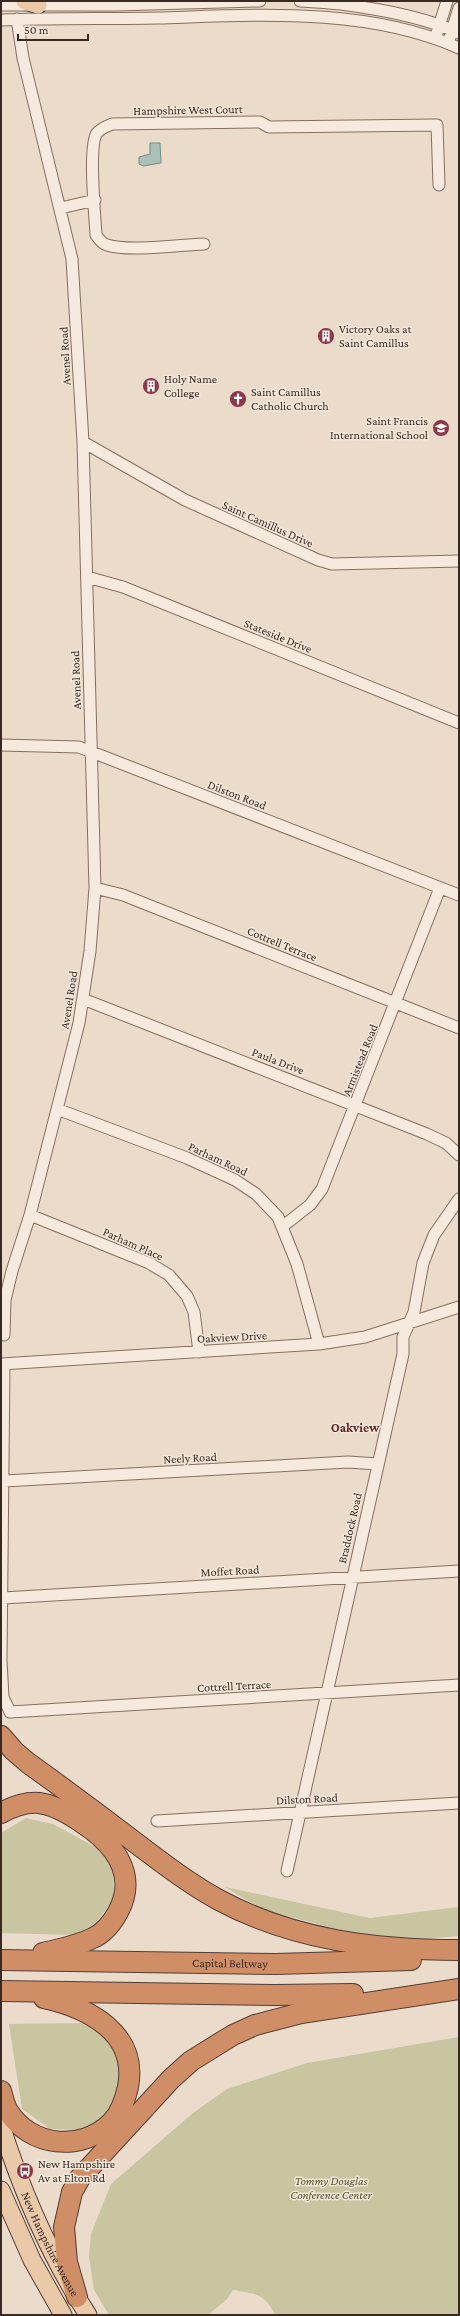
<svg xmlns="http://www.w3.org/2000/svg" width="460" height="2316" viewBox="0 0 460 2316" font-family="'Crimson Pro',serif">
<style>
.green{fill:#c8c5a0}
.water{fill:#abc0b6;stroke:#728e82}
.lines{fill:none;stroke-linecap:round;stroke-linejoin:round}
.street-casing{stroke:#866e61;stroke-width:13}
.primary-casing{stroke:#543d34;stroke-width:19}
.highway-casing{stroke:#543d34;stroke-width:22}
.street{stroke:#f6eade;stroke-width:11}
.primary{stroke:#e9c9a8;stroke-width:17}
.highway{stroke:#cf8e66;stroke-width:20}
.labels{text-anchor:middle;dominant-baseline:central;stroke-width:3;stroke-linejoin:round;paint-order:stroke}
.street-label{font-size:12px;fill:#382922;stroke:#f3e7da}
.poi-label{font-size:12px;fill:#382922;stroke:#f3e7da;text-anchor:start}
.park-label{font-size:12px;font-style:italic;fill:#4f522b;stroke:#f3e7da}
.neighbourhood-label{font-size:13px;font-weight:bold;fill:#602826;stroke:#f3e7da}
</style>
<rect width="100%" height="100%" fill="#eadbcb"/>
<path class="green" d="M26,1818L53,1824L99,1849L114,1871L113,1900L95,1924L75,1935L1,1933V1833Z
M225,1887L370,1918L459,1907V1936L403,1941L351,1933L261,1909Z
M86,2023L103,2036L117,2057L120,2082L113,2108L98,2123L75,2130L50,2129L22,2109L9,2024Z
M459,2037V2315H275C265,2293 256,2294 233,2290L227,2299L208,2315H109L94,2290L89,2256L91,2234L111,2184L193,2113L227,2089L307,2063Z"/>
<path class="water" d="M150,143H160L161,163L143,166L139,164V157L150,154Z"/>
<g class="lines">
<g class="street-casing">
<path id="street" d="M300,1C348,3 415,13 459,33
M1,5H116L260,1
M1,20C53,18 106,19 158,18C257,15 366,7 459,48
M437,33L447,1
M450,37L459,8
M61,208L95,200
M204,244C179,245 129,252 107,245C102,244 99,239 96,235C95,216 88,145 97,133C100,129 107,126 112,124L260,122L269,127L437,125L439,185
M83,442L185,500L318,560L332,564L459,561
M87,577L123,587L459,723
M1,745L79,747L459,895
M95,888L123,895L459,1028
M83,999L427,1134L446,1143L459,1155
M57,1109L187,1158L235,1180L256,1194L278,1217L297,1264L319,1344
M30,1215L149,1263L169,1275L187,1296L194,1312L199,1352
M282,1227L310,1205L322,1189L440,888
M4,1335L5,1300L12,1271L30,1215L79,1023L90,951L95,888L83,442L72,259L23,58L17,19
M1,1364L319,1344L365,1337L459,1307
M4,1364L1,1661L3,1697L10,1712L459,1685
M4,1481L348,1462L378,1464
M3,1598L459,1571
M157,1821L459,1803
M287,1871L403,1354V1337L414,1312L423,1263L434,1235L459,1199"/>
</g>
<g class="primary-casing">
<g id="primary">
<path d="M25,1L38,5"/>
<path id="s1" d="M1,2125C22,2192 50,2256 88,2315"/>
<path d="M1,2190L32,2260L63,2315"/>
</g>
</g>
<g class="highway-casing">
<g id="highway">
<path d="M1,1736L14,1751L28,1763C63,1788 98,1814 132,1840C160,1861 188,1883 219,1900C293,1940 376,1950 459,1950"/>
<path d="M1,1813C12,1807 26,1802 39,1803C54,1805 68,1813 81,1822C112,1842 139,1873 118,1912C112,1923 104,1933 93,1938C77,1946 60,1949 43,1953"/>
<path id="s2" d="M1,1960L276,1964L411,1960"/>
<path d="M1,1991L275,1995L353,1994"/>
<path d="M1,2091C3,2097 4,2105 8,2111C30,2147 81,2152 111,2123C120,2114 125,2100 128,2087C138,2033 89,2008 44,1998"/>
<path d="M77,2297L67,2262L64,2227L72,2192L80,2178L171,2079L191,2061L233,2035L255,2025L301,2013L459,1989"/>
</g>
</g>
<use href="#street" class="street"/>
<use href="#primary" class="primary"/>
<use href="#highway" class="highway"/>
</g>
<defs>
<g id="building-disc" transform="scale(0.9)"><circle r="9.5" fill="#8e3747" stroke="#f3e7da"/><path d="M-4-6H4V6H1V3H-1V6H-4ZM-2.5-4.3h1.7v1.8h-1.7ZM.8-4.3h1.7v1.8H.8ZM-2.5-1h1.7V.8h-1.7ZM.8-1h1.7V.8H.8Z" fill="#fff"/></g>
<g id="church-disc" transform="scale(0.9)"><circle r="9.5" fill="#8e3747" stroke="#f3e7da"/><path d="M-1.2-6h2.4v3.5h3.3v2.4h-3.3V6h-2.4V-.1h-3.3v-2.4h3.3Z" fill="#fff"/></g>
<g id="school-disc" transform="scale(0.9)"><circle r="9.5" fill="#8e3747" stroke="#f3e7da"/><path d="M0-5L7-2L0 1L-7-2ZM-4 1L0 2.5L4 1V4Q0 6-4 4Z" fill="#fff"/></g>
<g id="bus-disc" transform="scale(0.9)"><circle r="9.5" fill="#8e3747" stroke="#f3e7da"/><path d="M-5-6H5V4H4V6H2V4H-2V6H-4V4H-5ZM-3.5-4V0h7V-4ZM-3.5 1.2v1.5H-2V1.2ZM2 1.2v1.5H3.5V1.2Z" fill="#fff"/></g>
</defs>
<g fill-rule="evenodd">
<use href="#building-disc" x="326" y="336"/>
<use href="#building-disc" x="151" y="386"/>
<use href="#church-disc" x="238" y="399"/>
<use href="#school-disc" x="441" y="428"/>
<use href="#bus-disc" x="25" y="2171"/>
</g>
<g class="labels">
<g class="street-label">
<text transform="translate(188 110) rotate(-1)">Hampshire West Court</text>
<text transform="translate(65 356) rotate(-93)">Avenel Road</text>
<text transform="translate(268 524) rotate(24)">Saint Camillus Drive</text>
<text transform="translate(278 636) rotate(22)">Stateside Drive</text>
<text transform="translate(76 680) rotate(-92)">Avenel Road</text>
<text transform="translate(237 795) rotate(21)">Dilston Road</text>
<text transform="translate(282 944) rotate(22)">Cottrell Terrace</text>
<text transform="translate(69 1000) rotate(-81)">Avenel Road</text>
<text transform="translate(360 1060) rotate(-68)">Armistead Road</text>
<text transform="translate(278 1061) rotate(21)">Paula Drive</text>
<text transform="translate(218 1159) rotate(25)">Parham Road</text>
<text transform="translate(133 1244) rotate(24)">Parham Place</text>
<text transform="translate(232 1337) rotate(-3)">Oakview Drive</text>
<text transform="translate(190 1458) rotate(-3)">Neely Road</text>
<text transform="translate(350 1528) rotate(-77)">Braddock Road</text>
<text transform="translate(230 1571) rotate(-3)">Moffet Road</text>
<text transform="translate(234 1686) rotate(-3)">Cottrell Terrace</text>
<text transform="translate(307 1799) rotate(-3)">Dilston Road</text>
<text stroke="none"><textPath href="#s2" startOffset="229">Capital Beltway</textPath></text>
<text stroke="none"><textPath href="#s1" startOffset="129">New Hampshire Avenue</textPath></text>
</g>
<g class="poi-label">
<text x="339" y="329">Victory Oaks at<tspan x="339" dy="14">Saint Camillus</tspan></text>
<text x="164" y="379">Holy Name<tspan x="164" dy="14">College</tspan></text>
<text x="251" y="392">Saint Camillus<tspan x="251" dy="14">Catholic Church</tspan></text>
<text x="428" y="421" text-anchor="end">Saint Francis<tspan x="428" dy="14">International School</tspan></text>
<text x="38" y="2164">New Hampshire<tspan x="38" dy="14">Av at Elton Rd</tspan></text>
</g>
<g class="park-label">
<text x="331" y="2181">Tommy Douglas<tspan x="331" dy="14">Conference Center</tspan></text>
</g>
<g class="neighbourhood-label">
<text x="355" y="1427">Oakview</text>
</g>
</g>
<rect width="460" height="2316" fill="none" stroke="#382922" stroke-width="4"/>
<path d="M18 34v6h70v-6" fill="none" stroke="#382922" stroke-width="2"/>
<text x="24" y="34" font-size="12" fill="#382922" stroke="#f3e7da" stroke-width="3" paint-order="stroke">50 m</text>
</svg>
